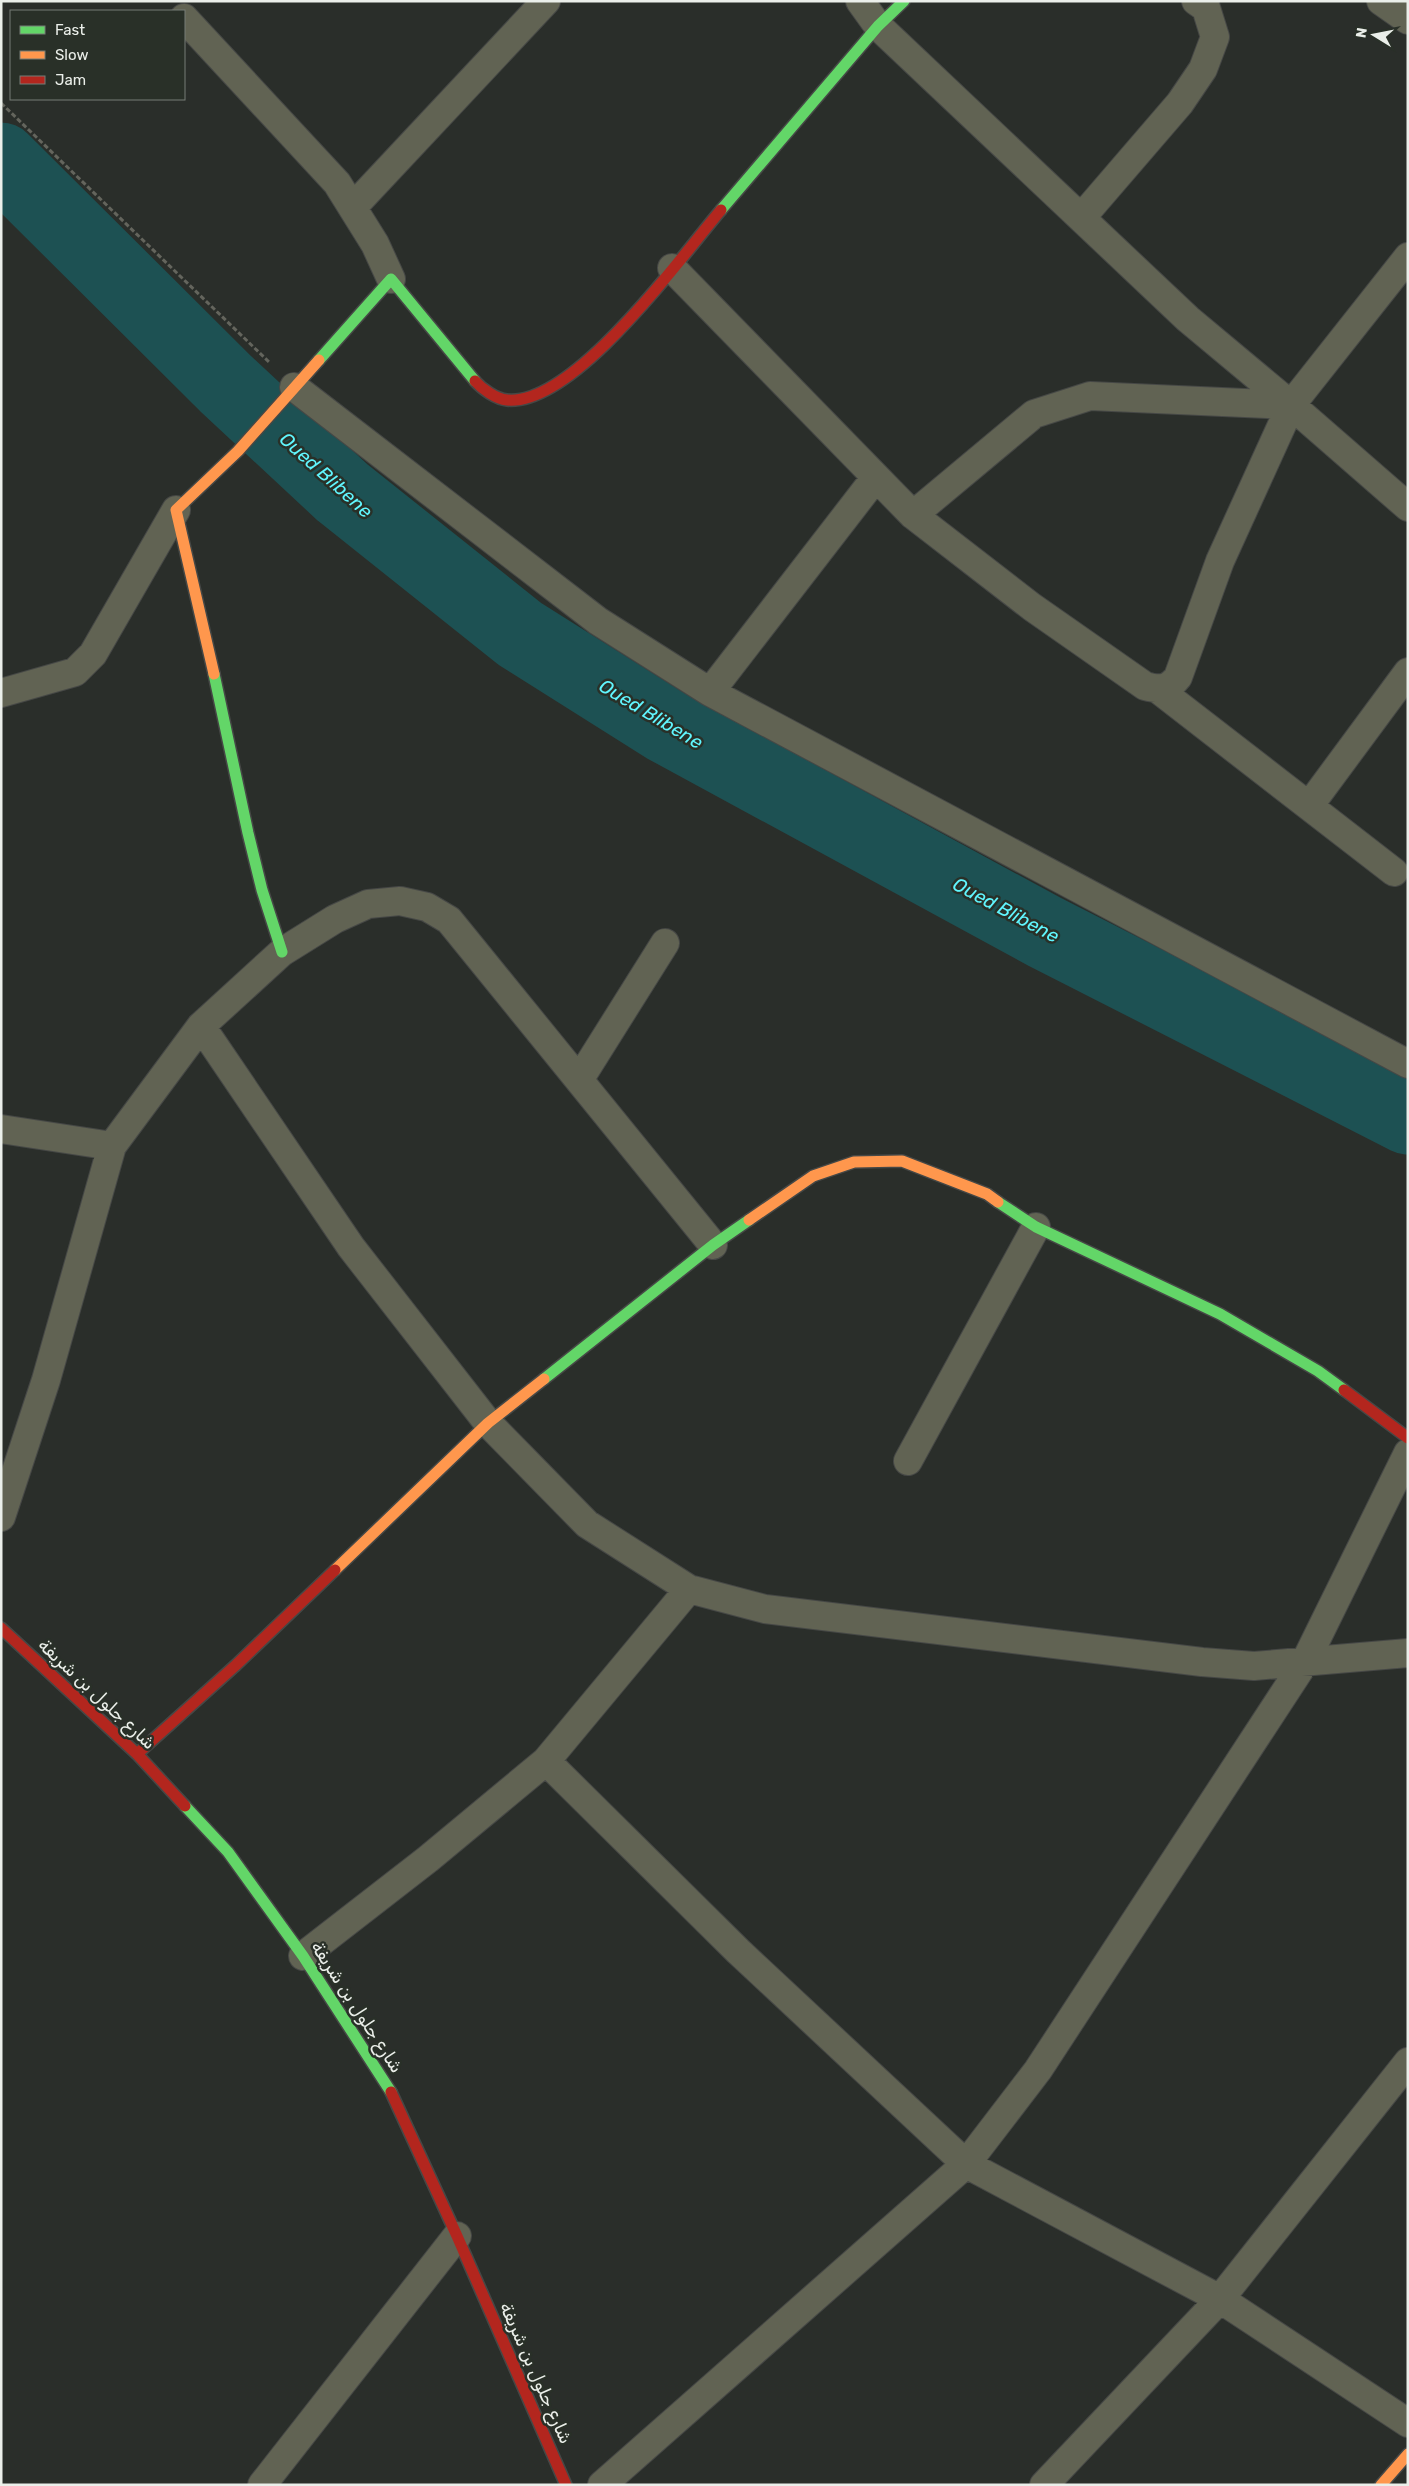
<svg xmlns="http://www.w3.org/2000/svg" width="1409" height="2486" viewBox="0 0 1409 2486" font-family="Rubik,Cairo,sans-serif">
<style>
.lines{fill:none;stroke-linecap:round;stroke-linejoin:round}
.river{stroke:#1d5153;stroke-width:75}
.street-casing{stroke:#464846;stroke-width:30}
.fast-casing{stroke:#464846;stroke-width:14}
.slow-casing{stroke:#464846;stroke-width:14}
.jam-casing{stroke:#464846;stroke-width:14}
.path{stroke:#64655d;stroke-width:3;stroke-dasharray:5 2.5;stroke-linecap:butt}
.street{stroke:#616353;stroke-width:28}
.fast{stroke:#63d668;stroke-width:11}
.slow{stroke:#ff974d;stroke-width:11}
.jam{stroke:#b3261e;stroke-width:11}
.labels{text-anchor:middle;dominant-baseline:central;stroke-width:5;stroke-linejoin:round;paint-order:stroke}
.street-label{font-size:18px;fill:#ebefea;stroke:#293028}
.water-label{font-size:19px;font-style:italic;fill:#60f6fe;stroke:#293028}
</style>
<rect width="100%" height="100%" fill="#2a2e2a"/>
<g class="lines">
<path class="river" d="M1,160L226,384L342,492L520,634L666,726L1045,932L1408,1117"/>
<g class="street-casing">
<path id="street" d="M860,1L878,26L1188,319L1291,405L1408,507
M1381,1L1408,20
M184,18L337,183L375,244L391,279
M353,207L546,1
M1081,218L1180,103L1203,69L1215,37L1206,8L1196,1
M672,268L913,515L1032,607L1145,686C1160,690 1168,690 1178,677L1220,561L1291,405L1408,257
M294,387L598,621L710,692L1408,1064
M913,515L1034,414L1090,396L1291,405
M1159,690L1394,872
M710,692L876,477
M1,693L75,672L93,654L176,510
M1309,806L1408,672
M201,1026L351,1247L488,1423L587,1524L689,1589L765,1609L1202,1662L1254,1666L1408,1653
M579,1080L665,943
M1,1129L112,1146
M908,1461L1036,1227
M1,1517L46,1380L112,1146L201,1026L282,952L335,919L368,904L400,901L427,907L449,920L713,1245
M546,1761L738,1951L966,2164L1220,2299L1408,2423
M303,1956L428,1859L546,1761L689,1589
M262,2485L457,2236
M602,2485L966,2164L1038,2070L1306,1660L1408,1453
M1044,2485L1220,2299L1408,2062"/>
</g>
<g class="fast-casing">
<path id="fast" d="M721,210L878,26L904,1
M319,360L391,279L475,381
M214,674L248,833L262,890L282,952
M998,1202L1036,1227L1220,1314L1318,1371L1344,1390
M544,1379L713,1245L749,1220
M185,1806L228,1852L303,1956L391,2092"/>
</g>
<g class="slow-casing">
<path id="slow" d="M214,674L176,510L238,451L319,360
M749,1220L813,1176L854,1162L902,1161L987,1194L998,1202
M335,1570L488,1423L544,1379
M1381,2485L1408,2454"/>
</g>
<g class="jam-casing">
<path id="jam" d="M475,381C482,389 496,399 507,400C574,406 680,258 721,210
M1344,1390L1408,1438
M1,1628L137,1754L185,1806
M137,1754L236,1665L335,1570
M391,2092L457,2236L566,2485"/>
</g>
<path class="path" d="M1,103L269,362"/>
<use href="#street" class="street"/>
<use href="#fast" class="fast"/>
<use href="#slow" class="slow"/>
<use href="#jam" class="jam"/>
</g>
<g class="labels">
<g class="street-label">
<text transform="translate(97 1694) rotate(43)">شارع جلول بن شريفة</text>
<text transform="translate(357 2007) rotate(57)">شارع جلول بن شريفة</text>
<text transform="translate(536 2373) rotate(66)">شارع جلول بن شريفة</text>
</g>
<g class="water-label">
<text transform="translate(326 475) rotate(42)">Oued Blibene</text>
<text transform="translate(651 714) rotate(31)">Oued Blibene</text>
<text transform="translate(1006 910) rotate(28)">Oued Blibene</text>
</g>
</g>
<rect width="1409" height="2486" fill="none" stroke="#ebefea" stroke-width="5"/>
<rect x="10" y="10" width="175" height="90" fill="#293028" stroke="#777c76"/>
<rect x="20" y="26" width="25" height="8" fill="#63d668" stroke="#777c76"/>
<text x="55" y="35" font-size="15" fill="#ebefea">Fast</text>
<rect x="20" y="51" width="25" height="8" fill="#ff974d" stroke="#777c76"/>
<text x="55" y="60" font-size="15" fill="#ebefea">Slow</text>
<rect x="20" y="76" width="25" height="8" fill="#b3261e" stroke="#777c76"/>
<text x="55" y="85" font-size="15" fill="#ebefea">Jam</text>
<g transform="translate(1374 35) rotate(280)" stroke="#293028" stroke-width="4" paint-order="stroke">
<path d="M0-4L9 19L0 12L-9 19Z" fill="#ebefea"/>
<text y="-8" font-size="14" font-weight="bold" text-anchor="middle" fill="#ebefea">N</text>
</g>
</svg>
